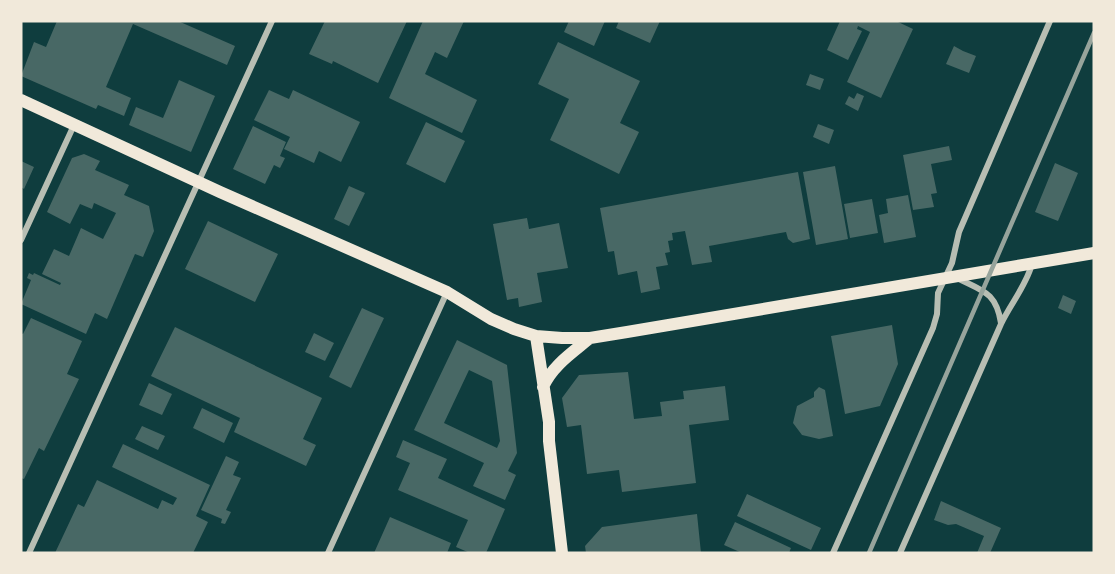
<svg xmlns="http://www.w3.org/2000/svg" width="1115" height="574" viewBox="0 0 1115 574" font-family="Barlow,sans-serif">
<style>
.building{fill:#486865;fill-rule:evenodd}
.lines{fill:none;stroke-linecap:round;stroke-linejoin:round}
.minor{stroke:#b8beb3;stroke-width:6}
.secondary{stroke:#f1e9da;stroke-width:12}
.rail{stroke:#97a49c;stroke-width:4.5}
</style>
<rect width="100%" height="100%" fill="#0f3d3e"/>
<path class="building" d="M57,21H178L235,46L227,65L133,24L106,87L131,98L124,116L98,105L96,109L21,76L34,42L46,47Z
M325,21H407L378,83L333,61L332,64L309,54Z
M423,21H464L447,58L435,52L425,74L477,100L462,133L389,98Z
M569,21H605L594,46L564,32Z
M619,21H660L650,43L616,28Z
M840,21H896L913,29L881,98L847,82L870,32L858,26L857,29L862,31L848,60L827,50Z
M558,42L640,81L620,123L639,132L619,174L550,140L569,99L538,84Z
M954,46L963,51L976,56L969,73L946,64Z
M810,74L824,79L820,90L806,85Z
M179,80L215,96L191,152L129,125L136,107L163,118Z
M269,90L289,99L293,90L360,122L341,162L319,151L314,163L284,149L290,137L254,120Z
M857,93L864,96L858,111L845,104L849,96L854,99Z
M426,122L465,141L445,183L406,164Z
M818,124L834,130L829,144L813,137Z
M253,126L286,142L280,156L285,158L280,168L274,165L265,184L233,169Z
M949,146L952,160L931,164L937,193L931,194L934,207L913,210L903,155Z
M84,154L100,161L95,170L129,185L124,195L149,206L154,231L143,257L135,254L107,319L95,313L86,334L21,304L31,280L27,278L29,273L33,275L34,273L60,285L61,283L42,274L54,249L69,256L81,228L103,239L116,213L94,203L92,209L80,204L70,224L47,212L72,158Z
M21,161L34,167L24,189L21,187Z
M1055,163L1078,173L1058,221L1035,212Z
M835,166L848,239L816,245L803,172Z
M798,172L810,239L793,243L788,239L786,232L709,246L712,262L692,265L685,231L672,233L673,240L668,241L670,252L665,253L668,265L656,267L660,289L641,293L637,271L618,275L614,251L608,252L600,208Z
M349,186L365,193L349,226L334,219Z
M908,195L916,237L884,243L879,215L888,213L886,199Z
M872,199L878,233L850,238L844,204Z
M527,218L529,229L559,223L568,268L537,273L542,302L519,307L518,298L507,300L493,224Z
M208,221L278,254L255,302L185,269Z
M1063,295L1076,301L1071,314L1058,308Z
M362,308L384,318L351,388L329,377Z
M31,318L82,341L67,374L79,379L44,451L39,448L24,479L21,478V333L23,334Z
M892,325L898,364L880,406L845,414L831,336Z
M175,327L322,398L303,439L316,445L306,466L234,432L240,418L151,376Z
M314,333L334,343L325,361L305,352Z
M457,340L507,365L517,453L508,471L516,475L505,500L473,486L484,463L414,430ZM469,370L492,381L500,441L497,448L444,423Z
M628,372L634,419L662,416L660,402L684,399L683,391L725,386L729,420L689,425L696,483L622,492L619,470L587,474L581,425L567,427L562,398L579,375Z
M149,383L172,394L162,415L139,405Z
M819,387L825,390L833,436L819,439L802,435L793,423L797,406L814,397V392Z
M202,408L233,423L224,443L193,428Z
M142,426L165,436L158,450L135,439Z
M403,440L447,459L438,478L505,509L486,553H470L456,547L468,520L398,490L410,463L396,457Z
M123,444L210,485L196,516L208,522L193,553H55L78,504L84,507L97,480L158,509L162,500L173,505L177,498L112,467Z
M226,456L239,462L233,475L241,478L226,510L231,512L225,524L221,523L222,519L201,510Z
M747,494L821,528L811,550L737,516Z
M941,501L1001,528L990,553H977L984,536L956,524L948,525L934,520Z
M697,514L701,553H586L585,546L602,527Z
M390,517L451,543L447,553H374Z
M735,522L791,548L789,553H742L724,545Z"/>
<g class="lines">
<path class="minor" d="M21,240L74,125
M957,278C983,291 996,292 1001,323
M29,553L272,21
M328,553L447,292
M833,553L933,328L937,314L938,293L952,263L959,232L1050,21
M900,553L1001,324C1011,303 1026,286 1032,264"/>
<path class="secondary" d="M21,100L220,192L447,292L491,319L514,329L536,336L562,338H590L627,332L1094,253
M536,336L549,422V441L562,553
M543,387C552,366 572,353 590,338"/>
<path class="rail" d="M869,553L1094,33"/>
</g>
<rect width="1115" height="574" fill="none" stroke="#f1e9da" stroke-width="45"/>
</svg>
